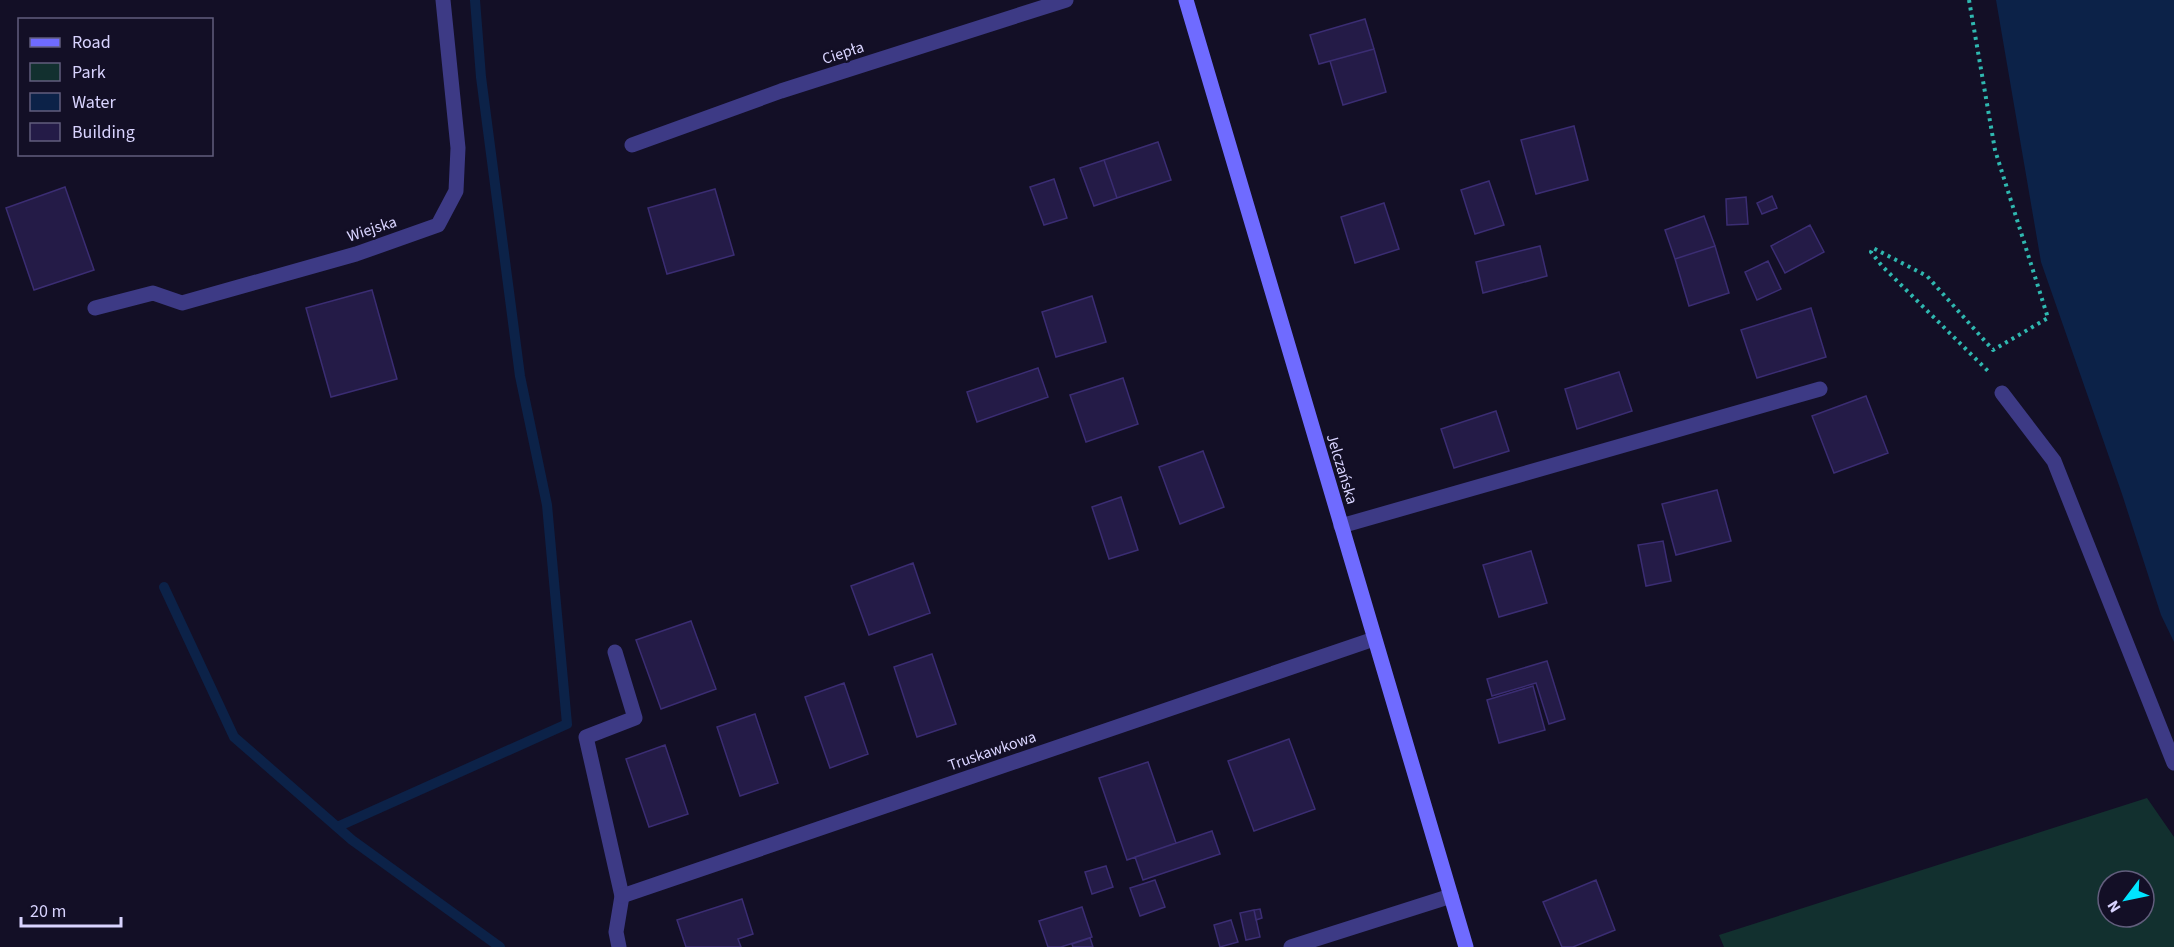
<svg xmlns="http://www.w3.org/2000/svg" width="2174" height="947" viewBox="0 0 2174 947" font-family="'Source Sans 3',sans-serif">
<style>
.green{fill:#12302f;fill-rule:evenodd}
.water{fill:#0c2248}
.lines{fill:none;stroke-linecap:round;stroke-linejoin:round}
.stream{stroke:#0c2248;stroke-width:10}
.building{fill:#241b47;stroke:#3b2d73;stroke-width:1.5}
.path{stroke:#2fb8b0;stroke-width:4;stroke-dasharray:3 4.5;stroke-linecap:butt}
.service{stroke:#3d3a85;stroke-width:15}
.minor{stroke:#3d3a85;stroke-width:15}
.secondary{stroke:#6f6bff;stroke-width:15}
.labels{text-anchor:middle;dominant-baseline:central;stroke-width:5;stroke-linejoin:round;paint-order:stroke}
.street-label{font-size:16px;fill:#d9d4ff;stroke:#130f26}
</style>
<rect width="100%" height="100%" fill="#130f26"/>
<path class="green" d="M2147,798L2174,837V947H1724L1719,935ZM2108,881H2144V917H2108Z"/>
<path class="water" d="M1996,0H2174V642L2161,615L2122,494L2041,262Z"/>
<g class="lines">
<path class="stream" d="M164,587L234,737L352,840L500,947
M337,827L567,724L547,505L520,376L481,77L475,0"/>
</g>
<path class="building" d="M1365,19L1374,49L1319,64L1310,35Z
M1374,49L1386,92L1343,105L1330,61Z
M1574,126L1588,180L1536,194L1521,140Z
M1158,142L1171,180L1117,198L1104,160Z
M1104,160L1117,198L1094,206L1080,168Z
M1054,179L1067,218L1044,225L1030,187Z
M1489,181L1504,225L1475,234L1461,190Z
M65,187L94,270L34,290L6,208Z
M715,189L734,255L667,274L648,208Z
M1772,196L1777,208L1762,214L1757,203Z
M1746,197L1748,224L1727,225L1726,199Z
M1384,203L1399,249L1355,263L1341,217Z
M1704,216L1715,246L1675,259L1665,230Z
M1810,225L1824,252L1785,273L1771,246Z
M1540,246L1547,276L1483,293L1476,262Z
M1715,246L1729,293L1689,306L1675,259Z
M1768,261L1781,289L1757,300L1745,272Z
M372,290L397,379L331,397L306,308Z
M1092,296L1106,342L1056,357L1042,312Z
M1811,308L1826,357L1757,378L1741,330Z
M1038,368L1048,397L977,422L967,392Z
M1619,372L1632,411L1577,429L1565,389Z
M1123,378L1138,424L1086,442L1070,395Z
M1866,396L1888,453L1834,473L1812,416Z
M1496,411L1509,451L1454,468L1441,429Z
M1203,451L1224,507L1180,524L1159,467Z
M1717,490L1731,541L1676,555L1662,504Z
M1121,497L1138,550L1109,559L1092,507Z
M1663,541L1671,581L1646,586L1638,545Z
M1531,551L1547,603L1499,617L1483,565Z
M913,563L930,613L869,635L851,586Z
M691,621L716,689L661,709L636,640Z
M932,654L956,724L917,737L894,667Z
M1547,661L1565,719L1549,724L1536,683L1492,696L1487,679Z
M844,683L868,754L830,768L805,697Z
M1533,686L1545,730L1499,743L1487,700Z
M755,714L778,783L740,796L717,727Z
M1289,739L1315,809L1254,831L1228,761Z
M665,745L688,814L649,827L626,759Z
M1148,762L1176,843L1127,860L1099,778Z
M1212,831L1220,854L1143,880L1135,857Z
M1106,866L1113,887L1092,894L1085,872Z
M1155,880L1165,907L1140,916L1130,888Z
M1596,880L1615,930L1573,947H1562L1543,902Z
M742,899L753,934L738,939L741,947H686L677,920Z
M1082,907L1092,937L1061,947H1048L1039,921Z
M1260,909L1262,918L1256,920L1254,910Z
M1254,910L1260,937L1246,940L1240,913Z
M1231,920L1238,942L1220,947L1214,925Z
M1090,938L1093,947H1073L1072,944Z"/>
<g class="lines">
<path class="path" d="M1969,0L1995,150L2048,318L1993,350L1927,276L1873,248L1871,252L1882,266L1989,372"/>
<path class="service" d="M632,145L781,91L1066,0
M95,308L153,293L182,303L356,254L438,225L456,191L458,148L443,0
M2002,393L2054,461L2174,763
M615,652L635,718L586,737L622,896L616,932L619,947
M1291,947L1451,896"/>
<path class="minor" d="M1341,526L1820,389
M622,896L1374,639"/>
<path class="secondary" d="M1186,0L1466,947"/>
</g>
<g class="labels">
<g class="street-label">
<text transform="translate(843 53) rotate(-18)">Ciepła</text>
<text transform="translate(372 229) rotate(-18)">Wiejska</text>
<text transform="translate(1342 469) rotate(73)">Jelczańska</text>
<text transform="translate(992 751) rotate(-19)">Truskawkowa</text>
</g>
</g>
<rect x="18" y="18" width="195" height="138" fill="#130f26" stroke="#625e7d" stroke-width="1.5"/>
<rect x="30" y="38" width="30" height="9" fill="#6f6bff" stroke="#625e7d" stroke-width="1.5"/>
<text x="72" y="48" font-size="18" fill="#d9d4ff">Road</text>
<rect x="30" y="63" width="30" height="18" fill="#12302f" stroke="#625e7d" stroke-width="1.5"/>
<text x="72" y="78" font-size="18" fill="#d9d4ff">Park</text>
<rect x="30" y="93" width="30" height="18" fill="#0c2248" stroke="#625e7d" stroke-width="1.5"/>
<text x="72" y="108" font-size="18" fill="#d9d4ff">Water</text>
<rect x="30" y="123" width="30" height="18" fill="#241b47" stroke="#625e7d" stroke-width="1.5"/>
<text x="72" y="138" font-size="18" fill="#d9d4ff">Building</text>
<g transform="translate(2126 899) rotate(238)"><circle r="28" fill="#130f26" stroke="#625e7d" stroke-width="1.5"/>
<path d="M0-4.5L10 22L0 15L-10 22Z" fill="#00e5ff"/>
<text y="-9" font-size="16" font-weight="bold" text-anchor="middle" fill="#d9d4ff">N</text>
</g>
<path d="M21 917v9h100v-9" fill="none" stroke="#d9d4ff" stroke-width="3"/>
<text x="30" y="917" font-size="18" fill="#d9d4ff" stroke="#130f26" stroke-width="4.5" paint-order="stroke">20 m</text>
</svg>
